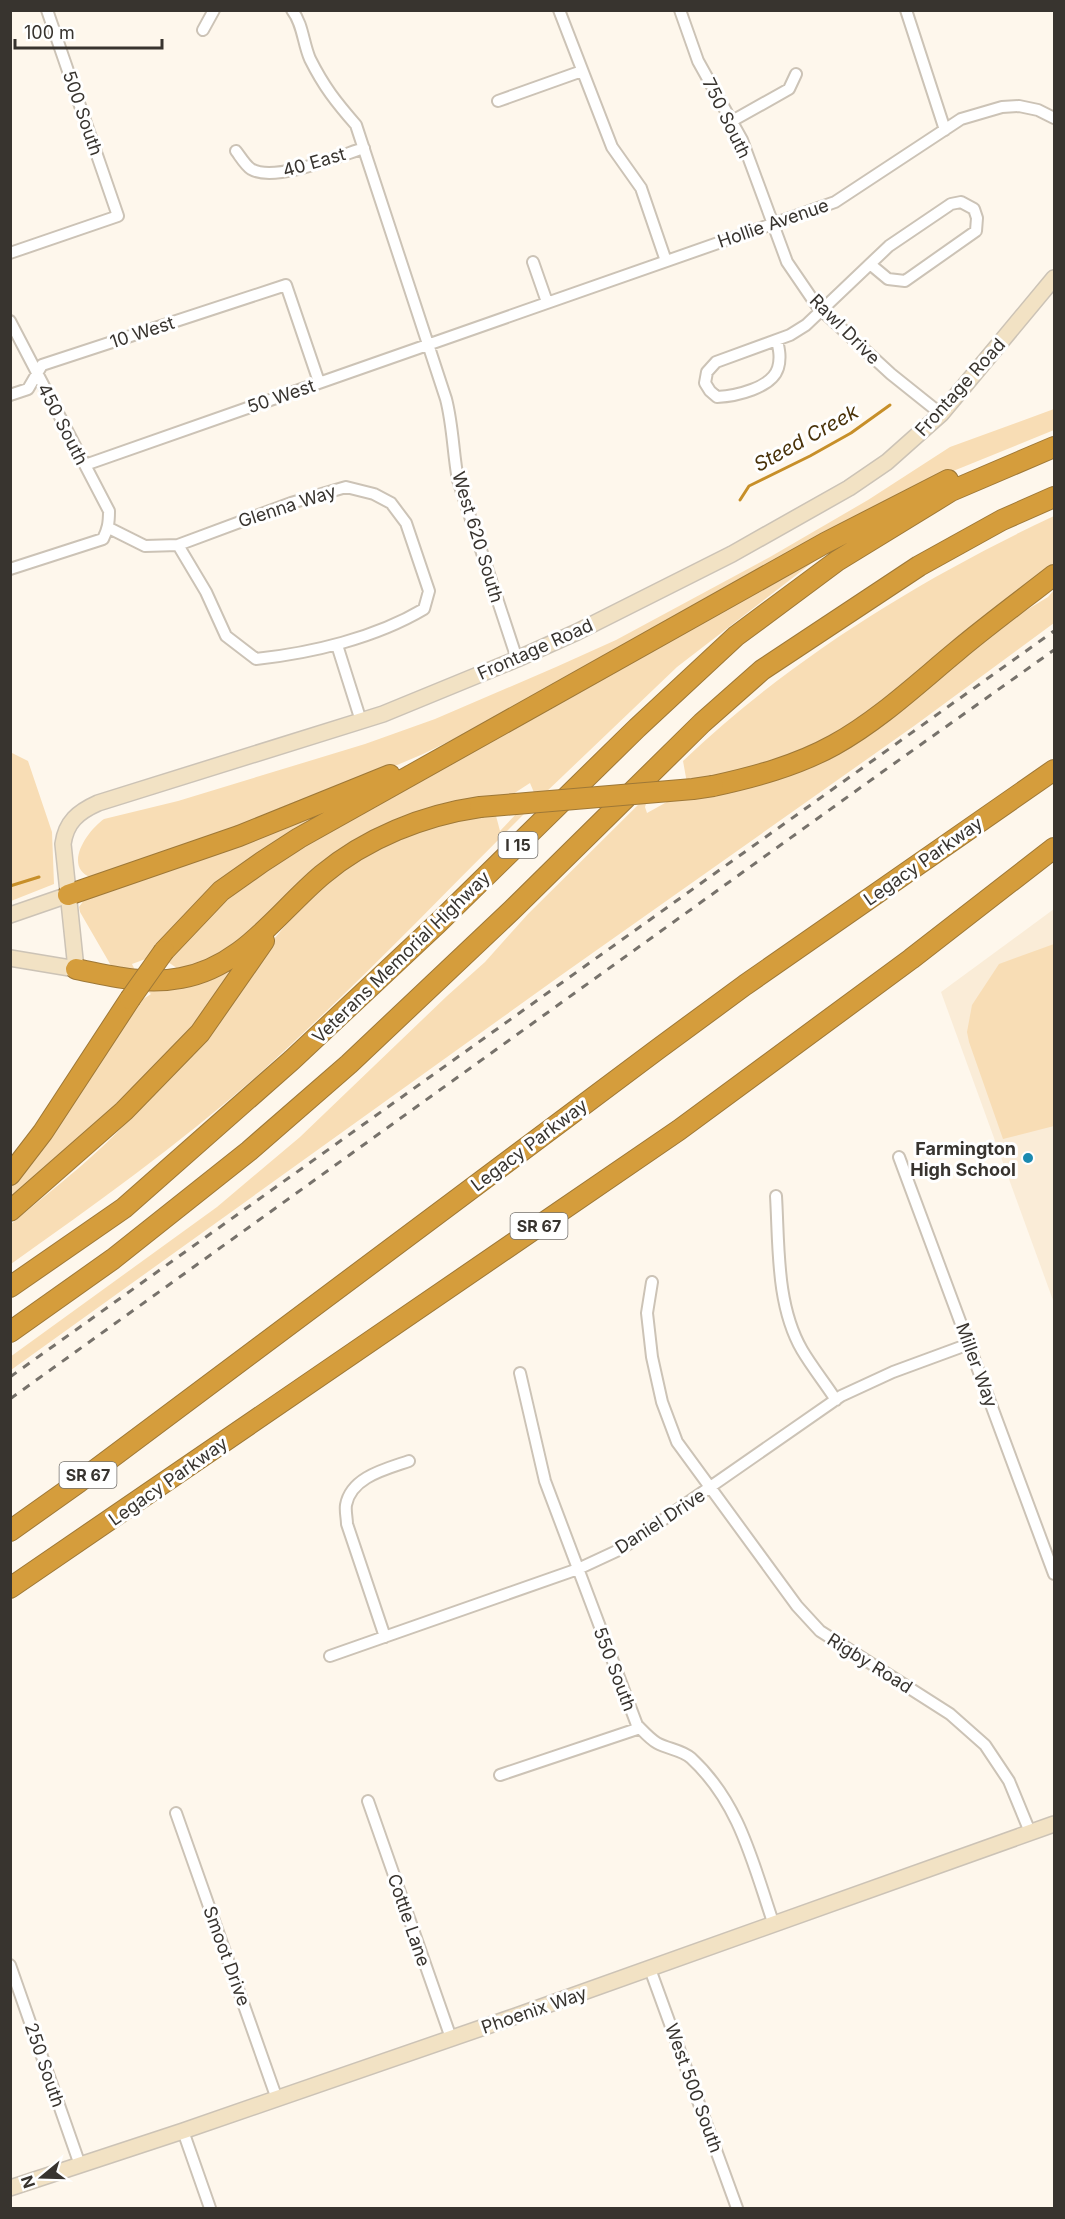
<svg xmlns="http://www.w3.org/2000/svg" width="1065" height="2219" viewBox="0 0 1065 2219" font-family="Inter,sans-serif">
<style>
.built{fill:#faecd7}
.green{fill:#f8ddb5}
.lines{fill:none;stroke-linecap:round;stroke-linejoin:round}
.stream{stroke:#c78f29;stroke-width:3}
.street-casing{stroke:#ccc3b6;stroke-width:14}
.secondary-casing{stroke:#ccc3b6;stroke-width:18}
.highway-casing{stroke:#9e7837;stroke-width:22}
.street{stroke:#fff;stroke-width:10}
.secondary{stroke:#f2e2c4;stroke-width:15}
.highway{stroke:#d59d3c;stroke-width:20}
.rail{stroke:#77726b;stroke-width:3;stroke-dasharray:8 8;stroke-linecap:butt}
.highway-bridge-casing{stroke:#9e7837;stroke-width:22;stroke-linecap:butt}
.highway-bridge{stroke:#d59d3c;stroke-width:20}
.poi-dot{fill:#1b8ab0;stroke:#fff;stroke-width:2}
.labels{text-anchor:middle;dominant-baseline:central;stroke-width:6;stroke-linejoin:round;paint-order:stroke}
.shield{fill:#fff;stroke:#74716d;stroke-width:1.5}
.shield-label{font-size:16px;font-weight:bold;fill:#38342f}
.street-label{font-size:18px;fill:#38342f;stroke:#fff}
.poi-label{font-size:18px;font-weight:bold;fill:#38342f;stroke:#fff;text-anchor:end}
.water-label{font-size:20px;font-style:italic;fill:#493209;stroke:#fff}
</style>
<rect width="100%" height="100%" fill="#fef7ec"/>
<path class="built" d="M1054,909V1303L941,992Z"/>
<path class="green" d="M1054,409V430L931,480L491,721L423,754L287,812L92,878C62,867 87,831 104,819L178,801L365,744L435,719L556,667L616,640L770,557L868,500L950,447Z
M1054,516V568L883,707L800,755L687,783L683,761C791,658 920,579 1054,516Z
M817,559L677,667L543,795H535L530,783L507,798L439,807L250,932L224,953L184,973L165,960L236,891L291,853Z
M1054,590V623L914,726L560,976L11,1370L10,1357L217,1207L300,1137L447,996L485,962L528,914L642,801L647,800L645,807L647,813L674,798L699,795L896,713L1020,614L1048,597Z
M11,750L12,753L28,761L52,832L54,884L11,901Z
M366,793L316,823L151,957L132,964L136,972L113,969L80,912L79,907L84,900Z
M528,810C439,899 352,990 259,1074C181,1143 95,1204 11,1264V1224C55,1187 104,1151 142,1105C178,1062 212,1017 247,973C289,920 323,875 386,845C420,828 458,821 495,812L500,831L519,811Z
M1054,944V1126L1003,1139L969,1042L967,1032L972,1005L999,964Z
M242,958L167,1060L11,1205V1186L35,1155L134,1005L151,994L145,989C190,990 205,981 242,958Z"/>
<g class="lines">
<path class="stream" d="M740,500L749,486L810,456L851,433L890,405
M10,886L39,877"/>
<g class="street-casing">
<path id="street" d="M292,10C303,24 303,43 310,59C324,87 336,102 356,125L446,399C453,426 453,453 458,480L517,659
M559,10L612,147L641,188L666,261
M680,10L698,61L742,140L787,262L817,306L891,374L941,414
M906,10L945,130
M203,30L214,10
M498,101L582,71
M732,121L789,89L796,74
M236,151C240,156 245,165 251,169C274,183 339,156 364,148
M10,253L118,216L47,10
M533,262L547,302
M10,321L109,511C109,523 108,529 103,539L10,569
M777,340C779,349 781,358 778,368C772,388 736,396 717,397L710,391L705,383L707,372L716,362L790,335L806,325L889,246L951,204L961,202L974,209L977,218L976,231L905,281L888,279L870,264
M10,395L28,389L42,365L286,285L319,382
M85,465L835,202L961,119L1002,107L1019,106L1038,110L1054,118
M109,528L145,546L178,545L291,503L346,487L374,494L391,503L406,523L429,591L424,609C375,638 312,653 256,659L226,636L206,592L178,545
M337,645L361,721
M899,1157L1054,1574
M776,1196C779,1246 776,1305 802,1350C812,1367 825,1383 836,1400
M652,1282L647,1313L652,1357L662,1402L677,1442L797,1606L820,1631L950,1714L985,1745L1009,1781L1030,1832
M520,1373L545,1481L637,1725C643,1731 650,1739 657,1743C668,1749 682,1750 691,1758C740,1803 753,1864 774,1925
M385,1637L347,1524C347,1518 345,1511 346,1505C351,1477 386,1469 409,1461
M330,1656L578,1569L621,1549L841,1396L893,1372L969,1344
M500,1775L640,1728
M368,1801L451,2038
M176,1813L277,2099
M10,1965L80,2165
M650,1969L737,2208
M183,2131L210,2208"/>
</g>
<g class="secondary-casing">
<path id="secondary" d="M10,915L68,895
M10,958L76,969L63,844C66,822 78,812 98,803L383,714L517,659L577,632L732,554L849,488L887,462L941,414L1054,278
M10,2188L183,2131L516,2016L1054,1824"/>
</g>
<g class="highway-casing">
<path id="highway" d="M713,786C754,777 796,766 834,745C879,720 917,684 957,651C988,625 1022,600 1054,575
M68,895L239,836L390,775
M164,951L221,891L262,862L299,838L825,543L948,480
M76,969C110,976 146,985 181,978C243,967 277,913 322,875C366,838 424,815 480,807
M10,1175L43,1132L130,999
M10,1211L124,1111L200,1033L264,941
M10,1287L124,1208L292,1060L437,924L637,728L736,636L837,561L951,491L1054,447
M10,1332L113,1259L249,1151L349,1064L512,910L702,723L762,670L919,566L1002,520L1054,497
M10,1531L79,1482L658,1049L745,985L1054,770
M10,1588L679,1130L911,959L1054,848"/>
</g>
<use href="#street" class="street"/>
<use href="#secondary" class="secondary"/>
<use href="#highway" class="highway"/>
<path class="rail" d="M10,1377L1054,631
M10,1399L878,775L1054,650"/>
<g class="highway-bridge-casing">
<path id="highway-bridge" d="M480,807L693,789L713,786
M130,999L164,951"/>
</g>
<use href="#highway-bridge" class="highway-bridge"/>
</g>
<circle class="poi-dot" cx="1028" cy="1158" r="6"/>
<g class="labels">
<g class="shield">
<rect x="498.5" y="832" width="39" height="26" rx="4.5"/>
<rect x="510.5" y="1213" width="57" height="26" rx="4.5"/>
<rect x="59.5" y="1462" width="57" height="26" rx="4.5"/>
</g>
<g class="shield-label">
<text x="518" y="845">I 15</text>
<text x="539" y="1226">SR 67</text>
<text x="88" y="1475">SR 67</text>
</g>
<g class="street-label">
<text transform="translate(83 113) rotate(71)">500 South</text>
<text transform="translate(727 118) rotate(64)">750 South</text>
<text transform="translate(314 162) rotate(-16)">40 East</text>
<text transform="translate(773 223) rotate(-19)">Hollie Avenue</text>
<text transform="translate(845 329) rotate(45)">Rawl Drive</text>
<text transform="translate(142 332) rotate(-18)">10 West</text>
<text transform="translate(960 387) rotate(-48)">Frontage Road</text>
<text transform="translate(281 396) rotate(-19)">50 West</text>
<text transform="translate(63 424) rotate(63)">450 South</text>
<text transform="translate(287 506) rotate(-18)">Glenna Way</text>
<text transform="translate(478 537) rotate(73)">West 620 South</text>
<text transform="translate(535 649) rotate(-24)">Frontage Road</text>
<text transform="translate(923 861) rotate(-35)">Legacy Parkway</text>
<text transform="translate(401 957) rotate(-44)">Veterans Memorial Highway</text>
<text transform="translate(529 1145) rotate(-37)">Legacy Parkway</text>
<text transform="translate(977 1365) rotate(70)">Miller Way</text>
<text transform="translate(168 1481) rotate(-35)">Legacy Parkway</text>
<text transform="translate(660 1521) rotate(-33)">Daniel Drive</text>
<text transform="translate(870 1663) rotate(32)">Rigby Road</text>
<text transform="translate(615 1669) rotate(69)">550 South</text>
<text transform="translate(409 1920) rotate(71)">Cottle Lane</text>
<text transform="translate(227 1956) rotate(70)">Smoot Drive</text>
<text transform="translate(534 2010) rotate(-19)">Phoenix Way</text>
<text transform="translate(45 2065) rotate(71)">250 South</text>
<text transform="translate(694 2088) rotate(70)">West 500 South</text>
</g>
<g class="poi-label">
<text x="1016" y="1148">Farmington<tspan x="1016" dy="21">High School</tspan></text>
</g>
<g class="water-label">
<text transform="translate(806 438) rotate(-29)">Steed Creek</text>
</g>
</g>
<rect width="1065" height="2219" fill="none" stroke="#38342f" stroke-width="24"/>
<g transform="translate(42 2177) rotate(251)" stroke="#ffffff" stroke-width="4.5" paint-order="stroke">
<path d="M0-4.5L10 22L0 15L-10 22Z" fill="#38342f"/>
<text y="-9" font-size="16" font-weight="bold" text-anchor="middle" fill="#38342f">N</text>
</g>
<path d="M15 39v9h147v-9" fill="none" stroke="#38342f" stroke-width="3"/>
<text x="24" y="39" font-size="18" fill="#38342f" stroke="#ffffff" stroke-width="4.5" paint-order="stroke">100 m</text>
</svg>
